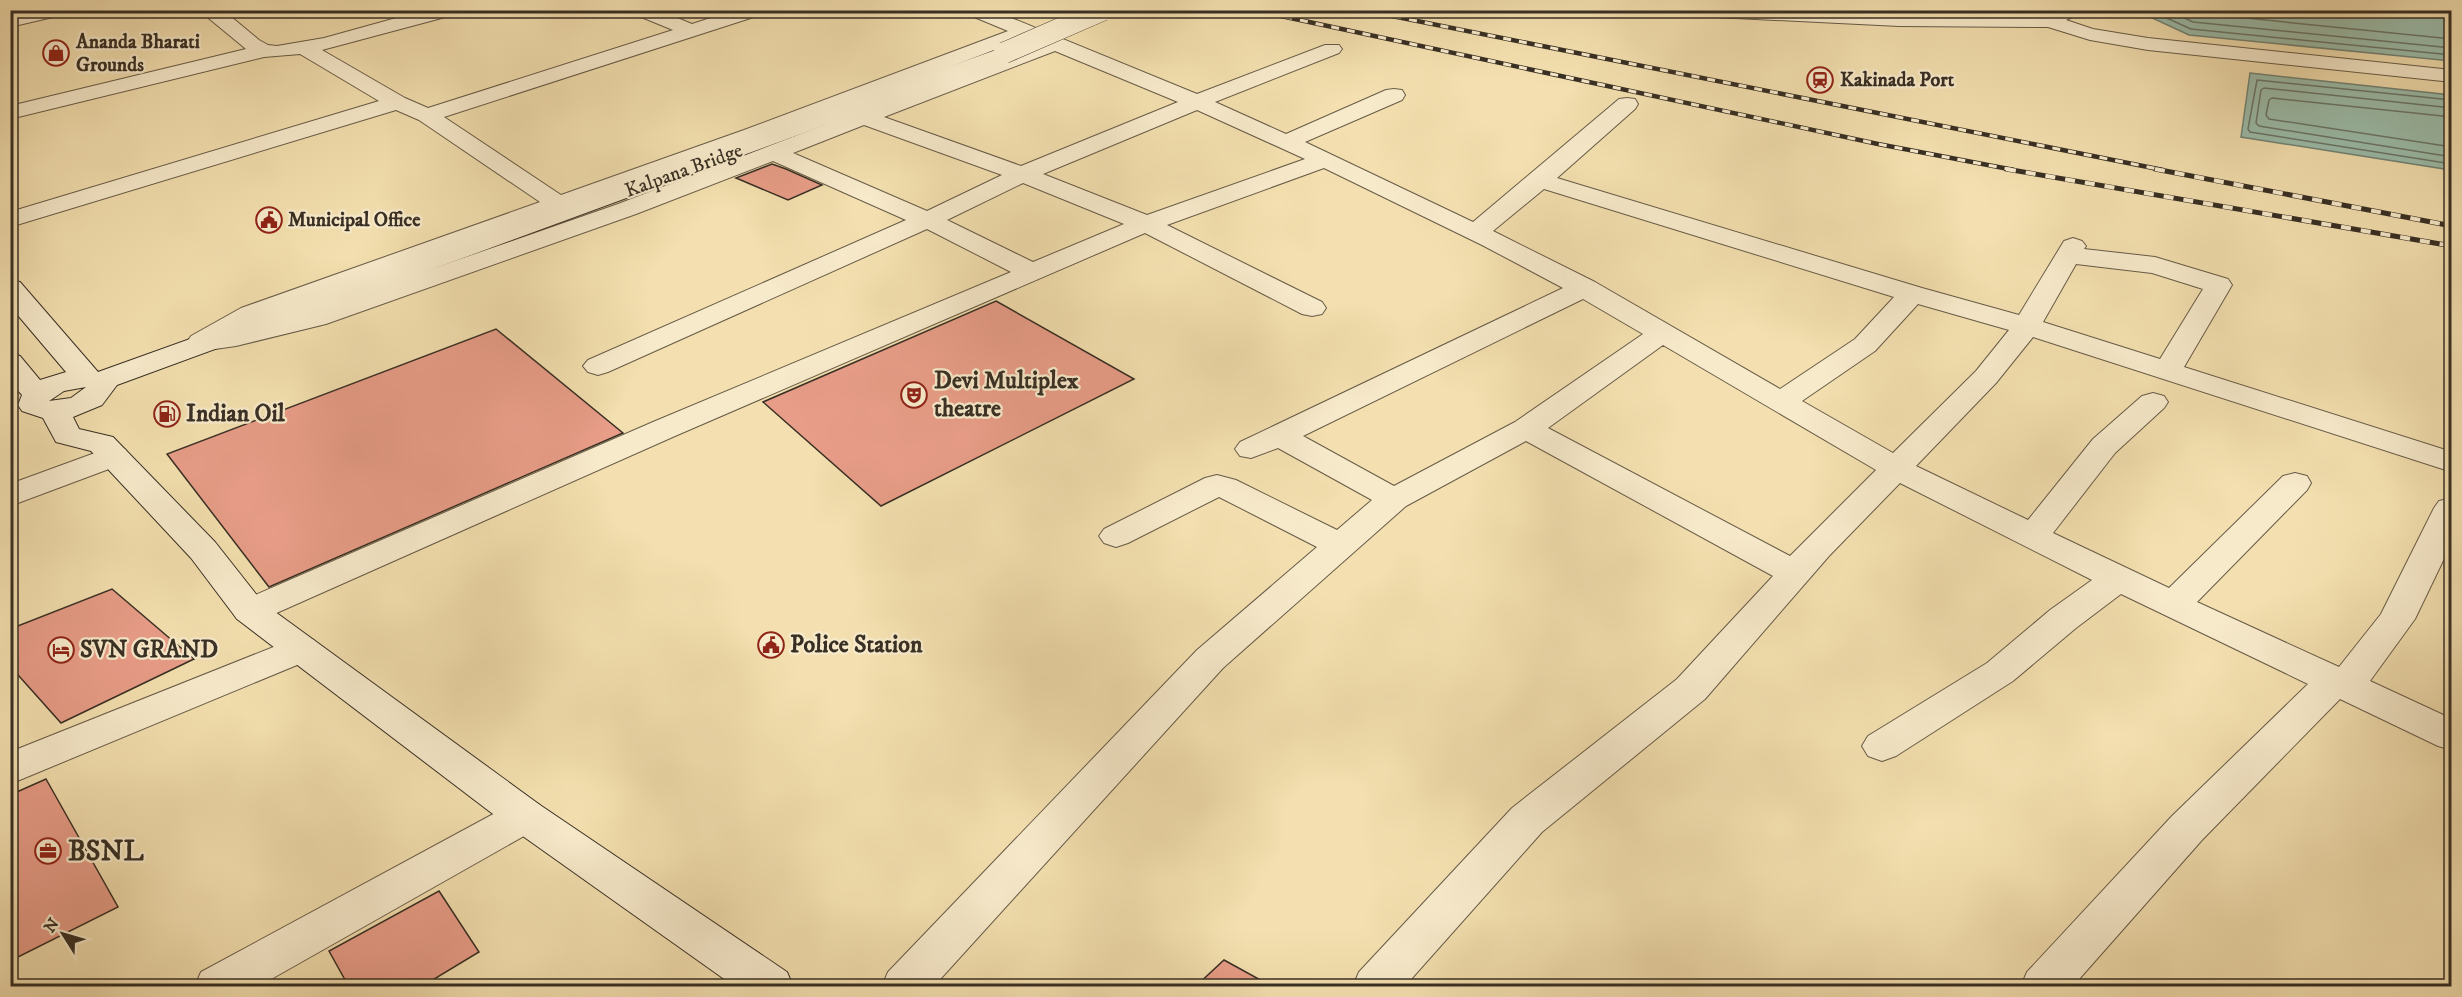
<svg xmlns="http://www.w3.org/2000/svg" width="2462" height="997" viewBox="0 0 2462 997" font-family="'IM FELL DW Pica',serif">
<style>
.water{fill:#9bbdab;stroke:#738475;stroke-width:1.5}
.lines{fill:none;stroke-linecap:round;stroke-linejoin:round}
.shore{stroke:#6a7668;stroke-width:1.5}
.building{fill:#e89d88;stroke:#382f24;stroke-width:1.5}
.minor-casing{stroke:#675b47;stroke-width:2}
.tertiary-casing{stroke:#675b47;stroke-width:2}
.secondary-casing{stroke:#382f24;stroke-width:2}
.minor{fill:#f7eacb;fill-rule:evenodd}
.tertiary{fill:#f7eacb;fill-rule:evenodd}
.secondary{fill:#f7eacb;fill-rule:evenodd}
.rail-far1-casing{stroke:#382f24;stroke-width:4.5}
.rail-casing{stroke:#382f24;stroke-width:5}
.rail-far1{stroke:#f7eacb;stroke-width:3;stroke-dasharray:8;stroke-linecap:butt}
.rail{stroke:#f7eacb;stroke-width:4;stroke-dasharray:10;stroke-linecap:butt}
.secondary-bridge-casing{stroke:#382f24;stroke-width:22;stroke-linecap:butt}
.secondary-bridge{stroke:#f7eacb;stroke-width:21}
.labels{text-anchor:middle;dominant-baseline:central;stroke-width:4.5;stroke-linejoin:round;paint-order:stroke}
.far-poi-label{font-size:20px;font-weight:bold;fill:#382f24;stroke:#f7eacb;text-anchor:start}
.far-street-label{font-size:20px;fill:#382f24;stroke:#f7eacb}
.poi-label{font-size:24px;font-weight:bold;fill:#382f24;stroke:#f7eacb;text-anchor:start}
.near-poi-label{font-size:28px;font-weight:bold;fill:#382f24;stroke:#f7eacb;text-anchor:start}
</style>
<rect width="100%" height="100%" fill="#f3dfaf"/>
<filter id="stains"><feTurbulence type="fractalNoise" baseFrequency=".00333" numOctaves="4"/><feColorMatrix values="0 0 0 0 .2 0 0 0 0 .09 0 0 0 0 .02 0 0 0 .5 -.17"/></filter>
<radialGradient id="worn" r=".72"><stop offset=".6" stop-color="#630" stop-opacity="0"/><stop offset="1" stop-color="#630" stop-opacity=".3"/></radialGradient>
<path class="water" d="M2154,10L2451,11V61L2189,35L2150,17Z
M2250,73L2451,95V170L2241,137Z"/>
<g class="lines">
<path class="shore" d="M2158,10L2160,15L2191,29L2452,55
M2168,10L2193,22L2452,48
M2189,10L2196,13L2452,39
M2452,100L2257,80L2248,129L2250,132L2452,164
M2452,108L2264,88L2261,90L2256,123L2259,126L2452,157
M2452,117L2272,98L2269,100L2266,115L2269,119L2452,147"/>
</g>
<path class="building" d="M772,164L786,169L822,185L788,200L736,178Z
M996,301L1134,379L881,506L763,402Z
M496,329L623,433L269,587L167,454Z
M112,589L194,659L61,723L10,666V629Z
M46,779L118,907L10,961V795Z
M439,891L479,952L421,987H349L329,951Z
M1224,960L1273,987H1195Z"/>
<g class="lines">
<g class="minor-casing">
<path id="minor" d="M31,10H68L66,14L10,27V15Z
M205,10H223L259,40L268,45L277,46L324,38L425,10H456L454,14L438,19L322,50L405,98L428,108L673,30L634,14L632,10H658L692,24L735,10H765L763,14L444,117L561,195L744,130L1008,31L967,14L965,10H992L1197,94L1325,45H1339L1342,49L1339,53L1215,102L1286,134L1386,90L1394,89L1402,90L1405,95L1402,100L1305,142L1473,222L1619,99L1627,98L1635,99L1638,104L1635,109L1557,178L1922,288L2019,315L2064,241L2073,238L2082,241L2086,246L2084,249L2155,257L2228,279L2232,285L2184,367L2452,452V472L2033,337L1996,383L1916,466L2028,520L2093,439L2142,396L2153,393L2164,396L2168,402L2164,408L2115,453L2053,533L2169,588L2283,476L2295,473L2307,476L2311,483L2307,490L2197,602L2339,667L2381,614L2434,508L2439,501L2452,498V542L2415,619L2370,681L2452,719V750L2438,746L2340,699L2202,840L2073,986H2021L2027,972L2172,816L2308,684L2121,594L2076,628L2013,681L1896,756L1882,761L1868,756L1862,746L1868,736L1987,663L2050,610L2092,580L1900,483L1829,556L1705,699L1542,832L1405,986H1353L1359,972L1512,808L1677,679L1773,576L1526,441L1406,506L1223,668L934,986H882L888,972L1197,650L1317,547L1219,497L1128,543L1116,547L1104,543L1099,536L1104,529L1205,478L1217,475L1236,480L1337,530L1372,500L1278,448L1251,458L1240,456L1235,449L1240,442L1563,288L1482,245L1324,168L1167,225L1322,302L1326,308L1322,314L1312,316L1302,314L1145,233L675,436L263,619L250,623L237,619L232,611L237,603L653,422L1011,272L927,229L608,372L598,375L588,372L583,366L588,360L906,220L773,161L636,214L326,324L236,346L201,351L191,348L187,342L191,336L241,308L540,202L419,120L396,110L10,227V212L379,101L300,54L264,57L10,119V106L246,49L206,16ZM1025,38L1038,43L618,204L323,307L249,327L301,305L760,140ZM1055,51L1178,102L1021,166L884,117ZM1197,110L1305,159L1147,215L1043,174ZM864,125L1002,175L927,211L793,153ZM1023,183L1124,224L1033,262L947,220ZM1544,189L1894,297L1855,339L1780,389L1595,282L1493,231ZM2076,264L2152,273L2203,289L2160,359L2043,322ZM1583,299L1643,334L1515,422L1394,486L1303,436ZM1918,304L2009,330L1976,371L1893,453L1802,401L1875,351ZM1663,345L1876,470L1790,556L1548,428Z
M1687,10L2047,15L2056,10H2078L2076,15L2066,20L2093,29L2148,38L2452,70V82L2148,50L2090,40L2048,27L1899,26L1696,16L1689,14Z
M301,636L314,640L320,649L314,658L10,784V752Z
M525,800L540,805L546,816L540,827L259,986H195L201,972L510,805Z"/>
</g>
<g class="tertiary-casing">
<path id="tertiary" d="M114,446L125,449L130,456L125,463L10,506V484Z"/>
</g>
<g class="secondary-casing">
<path id="secondary" d="M1004,47L1011,49L1014,53L1011,57L117,385L102,405L73,417L79,429L113,437L215,542L263,603L540,805L787,972L793,986H734L510,827L237,619L191,558L91,451L56,442L43,418L22,411L18,405L22,395L10,382V353L20,356L40,380L66,372L10,306V280L20,282L98,372ZM86,387L71,398L49,401L64,391Z"/>
</g>
<use href="#minor" class="minor"/>
<use href="#tertiary" class="tertiary"/>
<use href="#secondary" class="secondary"/>
<g class="rail-far1-casing">
<path id="rail-far1" d="M1253,10L1878,144L2014,170
M1362,10L2163,170"/>
</g>
<g class="rail-casing">
<path id="rail" d="M2006,169L2452,246
M2155,169L2452,226"/>
</g>
<use href="#rail-far1" class="rail-far1"/>
<use href="#rail" class="rail"/>
<g class="secondary-bridge-casing">
<path id="secondary-bridge" d="M1004,53L1103,10"/>
</g>
<use href="#secondary-bridge" class="secondary-bridge"/>
</g>
<defs>
<g id="shop-ring" transform="scale(1.35)"><circle r="9.5" fill="#f7eacb" stroke="#8f2418" stroke-width="1.5"/><path d="M-5-2.5h2.3a2.7 3.5 0 0 1 5.4 0H5L5.5 6h-11ZM-1.5-2.5h3a1.5 2.3 0 0 0-3 0Z" fill="#8f2418"/></g>
<g id="station-ring" transform="scale(1.35)"><circle r="9.5" fill="#f7eacb" stroke="#8f2418" stroke-width="1.5"/><path d="M-3-6H3Q5-6 5-4V2Q5 4 3 4L4.5 6H3L1.5 4h-3L-3 6H-4.5L-3 4Q-5 4-5 2V-4Q-5-6-3-6ZM-3.5-4v3h7v-3ZM-3.5 1v1.5H-2V1ZM2 1v1.5H3.5V1Z" fill="#8f2418"/></g>
<g id="civic-ring" transform="scale(1.35)"><circle r="9.5" fill="#f7eacb" stroke="#8f2418" stroke-width="1.5"/><path d="M-.6-6.5H3V-4.5H.6V-3L4-1V1h2V6H-6V1h2V-1L-.6-3ZM-1.2 2.5V6h2.4V2.5Z" fill="#8f2418"/></g>
<g id="theatre-ring" transform="scale(1.35)"><circle r="9.5" fill="#f7eacb" stroke="#8f2418" stroke-width="1.5"/><path d="M-5-5.5Q0-4 5-5.5V0Q5 5 0 6Q-5 5-5 0ZM-3.3-2.5H-1v1.5H-3.3ZM1-2.5H3.3v1.5H1ZM-2.8 1Q0 5.5 2.8 1Z" fill="#8f2418"/></g>
<g id="fuel-ring" transform="scale(1.35)"><circle r="9.5" fill="#f7eacb" stroke="#8f2418" stroke-width="1.5"/><path d="M-5.5-6h7V0h2V4h1.3V-2.5L3-4.5l.8-.8L6-3V5H2.5V1h-1V6h-7ZM-4.2-4.7v3.2H.2V-4.7Z" fill="#8f2418"/></g>
<g id="hotel-ring" transform="scale(1.35)"><circle r="9.5" fill="#f7eacb" stroke="#8f2418" stroke-width="1.5"/><path d="M-6-4.5h1.5V1H6V5H4.5V3h-9V5H-6ZM-4 0a1.8 1.8 0 1 1 3.6 0ZM.5 0V-2.5h3Q6-2.5 6 0Z" fill="#8f2418"/></g>
<g id="office-ring" transform="scale(1.35)"><circle r="9.5" fill="#f7eacb" stroke="#8f2418" stroke-width="1.5"/><path d="M-6-3h4V-5.5h4V-3h4V5H-6ZM-1-4.5V-3h2v-1.5ZM-6 0V1H6V0Z" fill="#8f2418"/></g>
</defs>
<g fill-rule="evenodd">
<use href="#shop-ring" x="56" y="53"/>
<use href="#station-ring" x="1820" y="80"/>
<use href="#civic-ring" x="269" y="220"/>
<use href="#theatre-ring" x="914" y="395"/>
<use href="#fuel-ring" x="167" y="414"/>
<use href="#civic-ring" x="771" y="645"/>
<use href="#hotel-ring" x="61" y="650"/>
<use href="#office-ring" x="48" y="851"/>
</g>
<g class="labels">
<g class="far-poi-label">
<text x="76" y="42">Ananda Bharati<tspan x="76" dy="23">Grounds</tspan></text>
<text x="1840" y="80">Kakinada Port</text>
<text x="288" y="220">Municipal Office</text>
</g>
<g class="far-street-label">
<text transform="translate(684 171) rotate(-20)">Kalpana Bridge</text>
</g>
<g class="poi-label">
<text x="934" y="381">Devi Multiplex<tspan x="934" dy="28">theatre</tspan></text>
<text x="186" y="414">Indian Oil</text>
<text x="790" y="645">Police Station</text>
<text x="80" y="650">SVN GRAND</text>
</g>
<g class="near-poi-label">
<text x="68" y="851">BSNL</text>
</g>
</g>
<rect width="2462" height="997" fill="none" stroke="#f3dfaf" stroke-width="36"/>
<rect x="12" y="12" width="2438" height="973" fill="none" stroke="#382f24" stroke-width="3"/>
<rect x="18" y="18" width="2426" height="961" fill="none" stroke="#382f24" stroke-width="1.5"/>
<g transform="translate(63 934) rotate(307)" stroke="#f7eacb" stroke-width="4.5" paint-order="stroke">
<path d="M0-4.5L10 22L0 15L-10 22Z" fill="#382f24"/>
<text y="-9" font-size="16" font-weight="bold" text-anchor="middle" fill="#382f24">N</text>
</g>
<rect width="100%" height="100%" filter="url(#stains)"/>
<rect width="100%" height="100%" fill="url(#worn)"/>
</svg>
